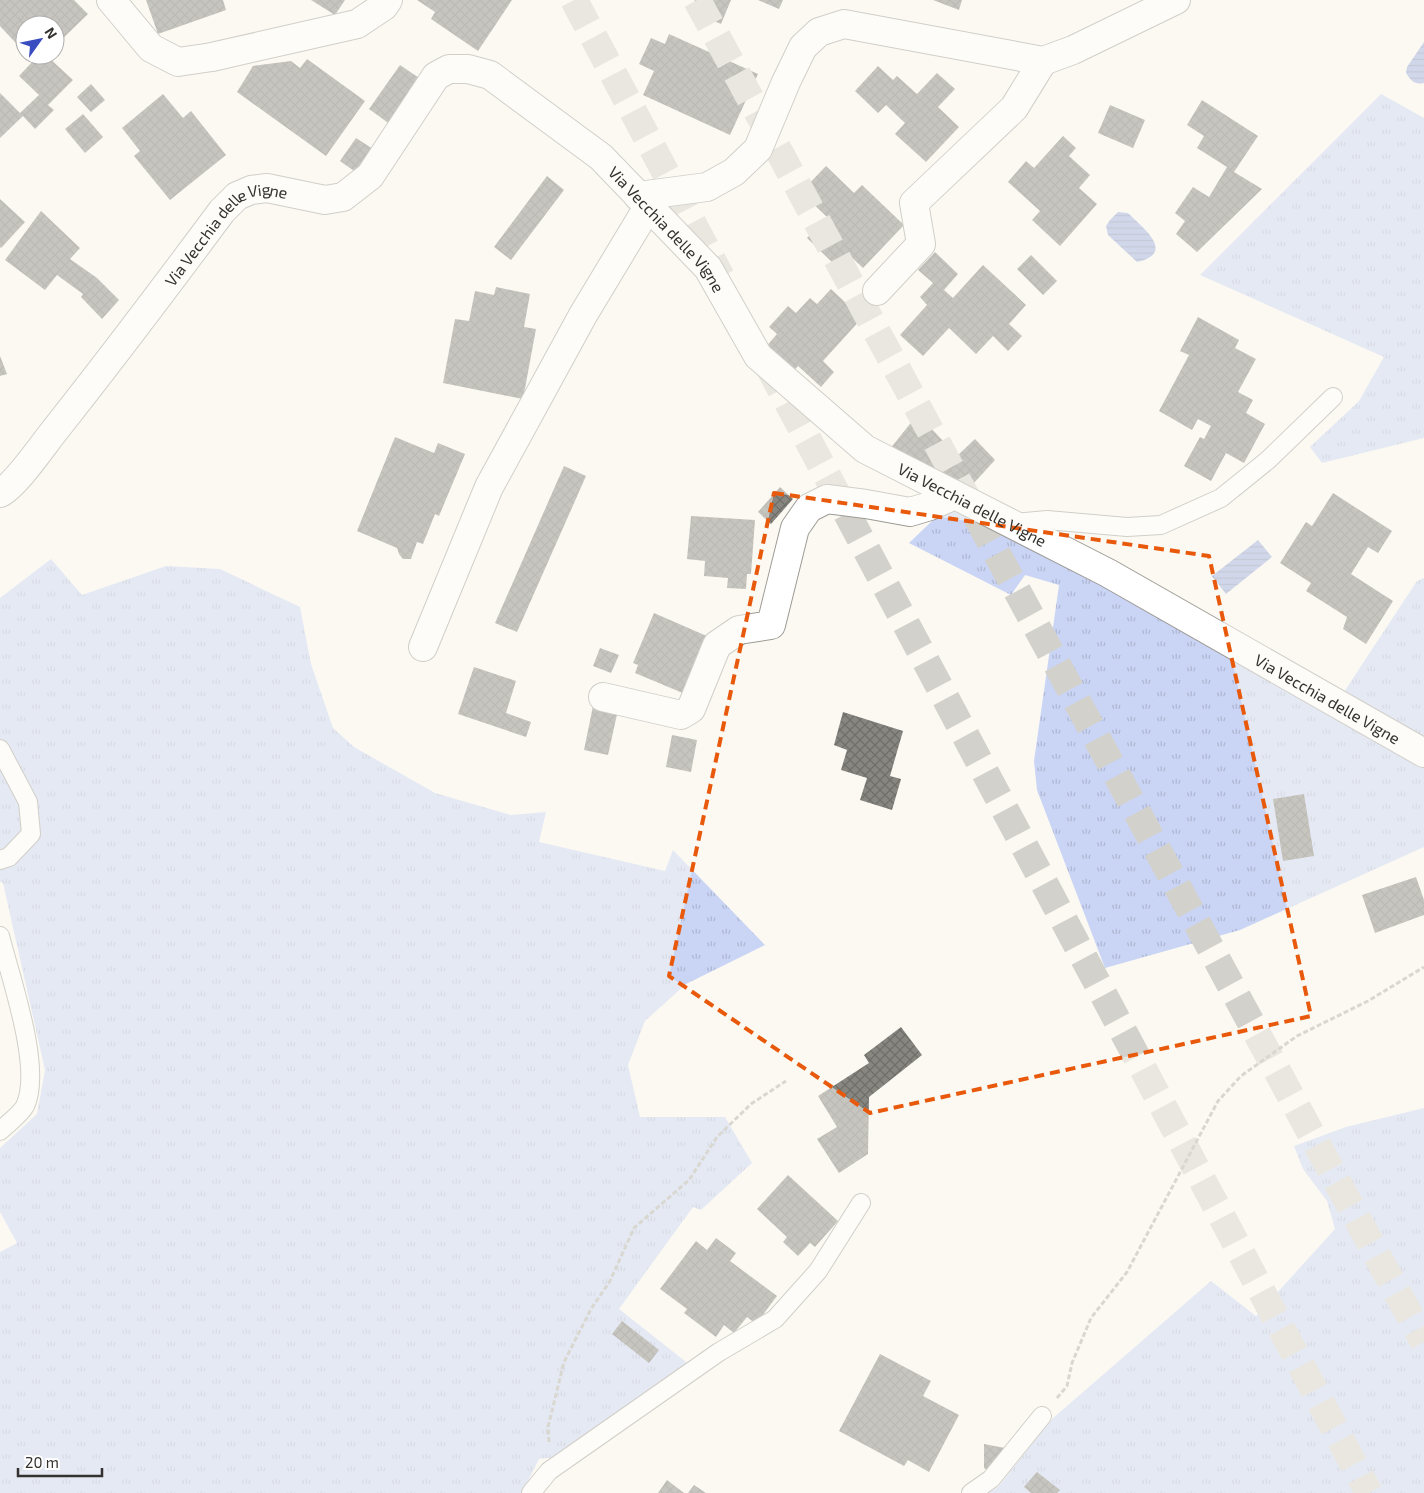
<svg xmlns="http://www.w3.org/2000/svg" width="1424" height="1493" viewBox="0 0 1424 1493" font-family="'Exo 2',sans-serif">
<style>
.grass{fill:url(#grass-tufts)}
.water{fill:url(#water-rules)}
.building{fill:url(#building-cross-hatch)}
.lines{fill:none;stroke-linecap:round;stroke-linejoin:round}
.motorway-tunnel{stroke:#d3d1cb;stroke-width:28;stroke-dasharray:28 14;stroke-linecap:butt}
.service-casing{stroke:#9d9b95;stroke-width:20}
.minor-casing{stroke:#9d9b95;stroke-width:30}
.path{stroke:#aeada7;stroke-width:3;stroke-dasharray:5 2.5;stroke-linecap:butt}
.service{stroke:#fff;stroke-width:18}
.minor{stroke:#fff;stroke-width:28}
.marked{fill:none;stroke:#e8590c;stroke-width:4;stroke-dasharray:10 6;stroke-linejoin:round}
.labels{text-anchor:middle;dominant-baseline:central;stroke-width:5;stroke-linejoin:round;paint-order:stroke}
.street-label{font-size:16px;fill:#33322f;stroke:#fff}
</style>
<defs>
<pattern id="grass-tufts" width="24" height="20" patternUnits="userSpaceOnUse" patternTransform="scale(1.25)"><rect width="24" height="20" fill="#cad5f5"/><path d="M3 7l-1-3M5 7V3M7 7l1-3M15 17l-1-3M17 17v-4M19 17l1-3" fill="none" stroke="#aeb7d2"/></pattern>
<pattern id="water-rules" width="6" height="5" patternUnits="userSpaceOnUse" patternTransform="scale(1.25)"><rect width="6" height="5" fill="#9eaedf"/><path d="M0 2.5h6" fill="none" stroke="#818eb5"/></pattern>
<pattern id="building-cross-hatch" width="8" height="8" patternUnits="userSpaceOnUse" patternTransform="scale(1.25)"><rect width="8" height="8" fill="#888680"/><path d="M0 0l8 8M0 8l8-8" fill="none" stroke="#706e69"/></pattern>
</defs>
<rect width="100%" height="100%" fill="#fbf9f2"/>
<path class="grass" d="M1381,94L1424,118V438L1322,463L1310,447L1359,401L1384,357L1200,275Z
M953,501L1424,764V847L1240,930L1105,968L1037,790L1034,761L1059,585L1025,575L1011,595L909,543Z
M51,559L82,595L166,566L220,569L300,607L311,664L333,728L354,747L435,793L511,815L546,812L539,842L665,871L673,850L765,945L686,984L645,1021L628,1065L640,1117H725L752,1163L701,1210L693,1207L619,1309L690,1365L557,1457L539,1459L522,1493H0V1252L17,1243L0,1212V1148L37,1114L45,1070L3,883L0,882V598Z
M1424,578V742L1340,698L1417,581Z
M1424,1108V1493H988L998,1487L1052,1419L1211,1281L1256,1316L1335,1229L1327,1201L1303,1169L1294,1146L1346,1127Z"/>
<path class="water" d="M1424,42V83C1415,85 1411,81 1406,73L1407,67Z
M1118,212L1128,213C1142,227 1177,253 1137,262L1108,235L1106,226L1110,220Z
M1258,540L1272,557L1226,594L1212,576Z"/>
<path class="building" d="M0,0H74L88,14L55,46V25H25V53L0,26Z
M146,0H223L226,10L158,34Z
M311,0H345L335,15Z
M417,0H512L478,51L431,19L435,12Z
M695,0H731L721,24L690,11Z
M758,0H783L779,9Z
M933,0H962L959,10Z
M669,34L758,74L730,135L643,95L654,71L639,64L651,38L665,44Z
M27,55H46L73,80L48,105L54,110L35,129L23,116L0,138V93L20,113L39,95L19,76L33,61Z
M307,59L365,101L326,156L237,92L253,66L291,61L300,68Z
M400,65L422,80L391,125L369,109Z
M878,66L893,80L897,76L917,94L937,73L955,89L938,107L959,127L926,162L895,134L905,123L886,105L878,113L855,91Z
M91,84L105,100L91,112L77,97Z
M163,94L183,118L191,111L226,155L170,200L134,156L140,151L122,128Z
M1202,100L1258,136L1234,172L1262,189L1197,252L1176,234L1185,221L1175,213L1193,187L1209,197L1227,167L1197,148L1204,136L1187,125Z
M1110,105L1145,120L1133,148L1098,133Z
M83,114L103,137L85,153L65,129Z
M1063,136L1076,148L1069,156L1090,175L1079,188L1097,204L1060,246L1032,220L1040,211L1008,182L1026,161L1034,168Z
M356,138L373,149L357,173L340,161Z
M826,166L854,193L862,185L904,225L863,268L847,253L835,265L807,238L827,217L801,192Z
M547,176L564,190L511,260L494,247Z
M0,199L25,222L1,248L0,247Z
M41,211L80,248L70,259L97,278L119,300L102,319L81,297L83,294L57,275L45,290L5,260Z
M935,252L958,274L944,290L953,298L983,265L1026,305L1009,324L1022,336L1008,351L993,336L976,354L949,328L923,356L900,335L927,305L920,297L933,283L918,270Z
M1031,255L1057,281L1043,295L1017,269Z
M496,287L530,294L524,327L536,329L523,399L443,383L455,319L469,321L475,291L494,295Z
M831,289L862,318L823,361L834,372L821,387L798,366L791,374L764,349L777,334L769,327L788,306L796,313L810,298L817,304Z
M1198,317L1239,340L1235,348L1256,359L1238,392L1253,400L1246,413L1265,424L1244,463L1226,453L1211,481L1184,466L1200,437L1204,439L1211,426L1198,419L1192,430L1159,411L1189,355L1180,351Z
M0,356L7,374L0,376Z
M918,414L957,456L975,439L995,460L963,495L889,450Z
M395,437L434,453L438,443L465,454L439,516L435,514L423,544L417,542L411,559H403L399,554L397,548L357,531Z
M564,466L586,476L517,632L495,623Z
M780,487L793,499L771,524L758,512Z
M1333,493L1392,531L1378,553L1368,547L1351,574L1393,601L1366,644L1343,629L1347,617L1306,591L1311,583L1280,563L1306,522L1312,526Z
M691,516L755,520L751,574H747L746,589L727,588L728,578L704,576L705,561L687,559Z
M654,613L709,637L685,694L635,673L638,665L633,663Z
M600,648L619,655L611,673L593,666Z
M474,667L516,681L506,713L531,722L526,737L458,714Z
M593,706L618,710L608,755L584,750Z
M843,712L903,731L890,776L901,779L892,810L860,800L867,778L841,770L847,750L834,745Z
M672,735L697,740L691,772L666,767Z
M1304,794L1314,856L1283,861L1273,799Z
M1416,877L1424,900V915L1375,933L1362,895Z
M901,1027L922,1055L869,1097L868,1154L839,1173L817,1139L837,1127L818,1096L869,1063L864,1055Z
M788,1175L838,1221L815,1247L810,1243L798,1256L783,1242L787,1237L757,1209Z
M716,1238L736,1253L730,1261L777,1296L756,1324L747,1317L734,1333L724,1325L716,1337L684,1313L687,1309L660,1289L696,1241L707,1250Z
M622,1321L659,1350L649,1363L612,1334Z
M880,1354L931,1381L923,1396L959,1415L929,1472L908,1460L904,1466L839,1431Z
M984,1444L1005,1448L989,1472L984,1468Z
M1037,1472L1060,1490L1057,1493H1031L1024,1487Z
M667,1480L684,1493H658Z
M694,1485L706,1493H688Z"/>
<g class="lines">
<path class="motorway-tunnel" d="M574,0L721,277
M697,0L1424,1342
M768,365L1369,1493"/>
<g class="service-casing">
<path id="service" d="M1014,523L1047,520L1127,527L1161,525L1221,498L1268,460L1333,397
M0,749L28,802L31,834L9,857L0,860
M0,936C10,976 43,1069 25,1106C20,1115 7,1124 0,1131
M531,1493L549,1471L719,1352L775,1319L818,1271L861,1203
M971,1493L991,1479L1042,1416"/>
</g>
<g class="minor-casing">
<g id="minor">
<path d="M111,0L151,48L178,62L212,57L357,24L384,6L388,0"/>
<path d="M638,196L707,187L734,172L758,149L786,82L803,47L819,32L844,24L1043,61L1073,50L1176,0"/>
<path d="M877,291L921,244L914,203L1014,108L1043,61"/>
<path id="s1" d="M0,493C16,485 43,445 55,430C112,358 167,285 222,211L237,196L251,190L267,188L325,200L343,197L370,176L436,76L449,69H468L490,75L601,157L708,268L758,356L865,449L1108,573L1424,753"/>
<path d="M423,647L489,487L583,315L648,207"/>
<path d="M603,697L681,715L691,709L717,645L739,630L771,625L795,528L809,508L827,499L866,504L910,512L930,506L955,495"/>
</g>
</g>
<path class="path" d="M1057,1398L1067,1386L1072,1363L1091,1318L1127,1272L1218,1101L1241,1076L1297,1036L1368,1001L1424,967
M549,1442L548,1427L564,1362L591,1309L610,1281L634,1228L689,1180L717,1137L751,1104L786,1081"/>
<use href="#service" class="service"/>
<use href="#minor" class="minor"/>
</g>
<path d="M0 0H1424V1493H0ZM774,493L1209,556L1311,1016L870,1113L669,976Z" fill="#fbf9f2" fill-opacity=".55" fill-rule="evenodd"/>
<path class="marked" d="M774,493L1209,556L1311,1016L870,1113L669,976Z"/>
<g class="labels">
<g class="street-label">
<text stroke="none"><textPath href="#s1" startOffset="936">Via Vecchia delle Vigne</textPath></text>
<text stroke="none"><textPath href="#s1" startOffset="351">Via Vecchia delle Vigne</textPath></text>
<text stroke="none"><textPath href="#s1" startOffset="1356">Via Vecchia delle Vigne</textPath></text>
<text stroke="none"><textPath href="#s1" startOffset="1761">Via Vecchia delle Vigne</textPath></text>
</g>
</g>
<g transform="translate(40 40) rotate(57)"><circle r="24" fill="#ffffff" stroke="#adadac"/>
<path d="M0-4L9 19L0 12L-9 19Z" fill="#3a4dc0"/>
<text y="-8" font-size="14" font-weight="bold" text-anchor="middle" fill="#33322f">N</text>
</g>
<path d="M18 1468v8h84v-8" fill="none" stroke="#33322f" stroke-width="2.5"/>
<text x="25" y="1468" font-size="15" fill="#33322f" stroke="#ffffff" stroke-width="4" paint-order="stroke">20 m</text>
</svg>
